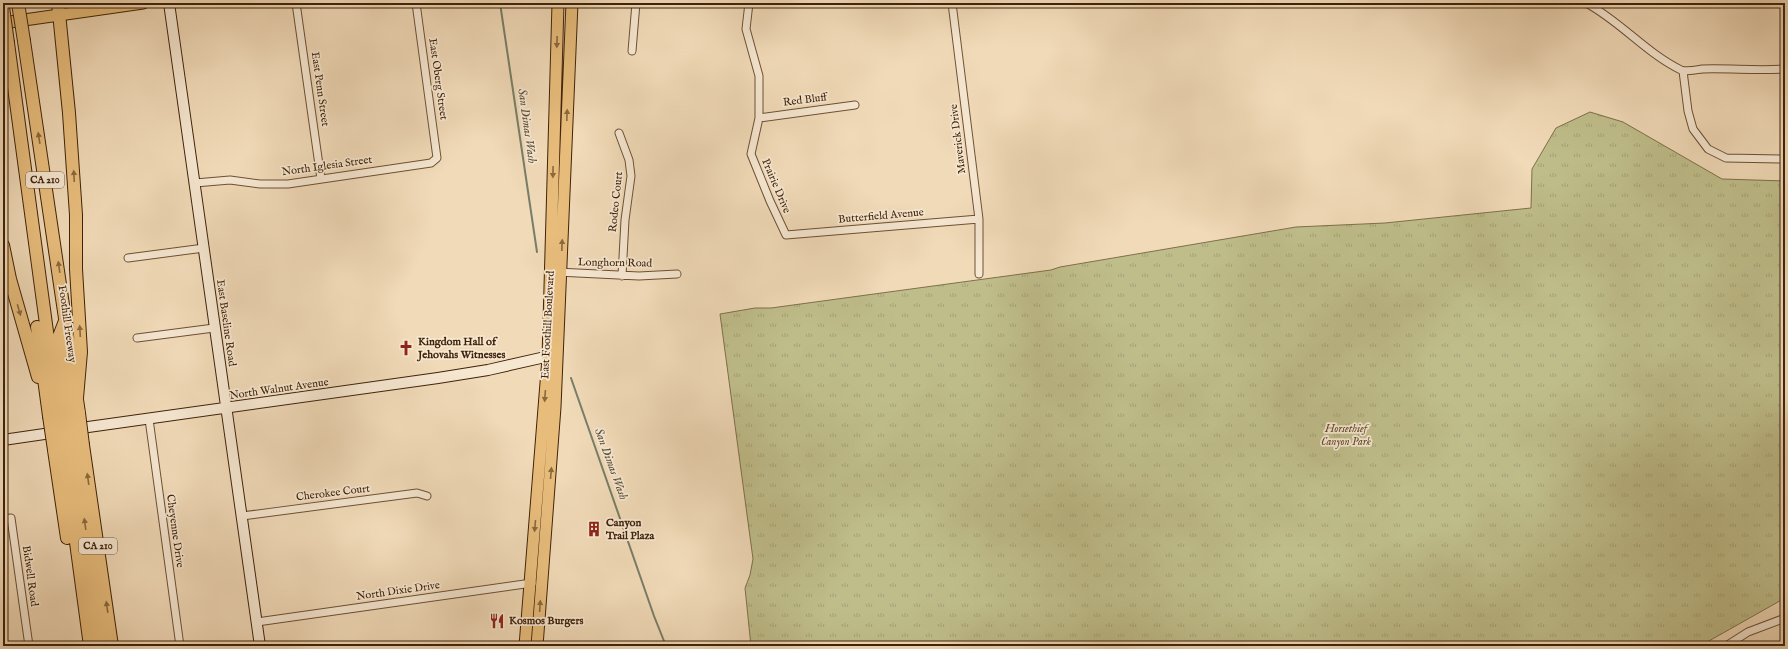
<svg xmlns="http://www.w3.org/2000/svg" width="1788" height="649" viewBox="0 0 1788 649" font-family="'IM FELL English',serif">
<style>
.grass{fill:url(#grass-tufts);stroke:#7f704a}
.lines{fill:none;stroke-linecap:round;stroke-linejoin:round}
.stream{stroke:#777e69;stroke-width:2}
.minor-casing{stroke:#6c5035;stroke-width:9}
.secondary-casing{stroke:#3f2209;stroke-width:12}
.primary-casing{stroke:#3f2209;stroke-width:13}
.motorway-casing{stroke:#3f2209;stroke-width:14}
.minor{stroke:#f6e7d1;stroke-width:7}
.secondary{stroke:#f6e7d1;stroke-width:10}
.primary{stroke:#e8bd7c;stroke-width:11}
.motorway{stroke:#e8bd7c;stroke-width:12}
.motorway-bridge-casing{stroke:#3f2209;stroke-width:14;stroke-linecap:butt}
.motorway-bridge{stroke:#e8bd7c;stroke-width:12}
.oneway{fill:#8b683d}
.labels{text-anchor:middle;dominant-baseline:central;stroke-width:3.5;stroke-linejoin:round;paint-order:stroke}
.shield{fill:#f6e7d1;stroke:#765d45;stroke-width:1}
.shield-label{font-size:10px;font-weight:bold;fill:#3f2209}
.street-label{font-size:11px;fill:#3f2209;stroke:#f6e7d1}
.poi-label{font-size:11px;font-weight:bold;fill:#3f2209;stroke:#f6e7d1;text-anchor:start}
.park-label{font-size:11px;font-style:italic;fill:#5f492a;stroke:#f6e7d1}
.water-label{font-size:12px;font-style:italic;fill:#5b5039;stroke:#f6e7d1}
</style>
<defs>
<pattern id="grass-tufts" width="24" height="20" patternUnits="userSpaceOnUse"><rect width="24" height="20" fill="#bfbe8b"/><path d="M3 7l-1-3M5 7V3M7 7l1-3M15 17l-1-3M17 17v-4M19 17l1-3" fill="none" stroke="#a5a377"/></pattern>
</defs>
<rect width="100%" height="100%" fill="#f1dab8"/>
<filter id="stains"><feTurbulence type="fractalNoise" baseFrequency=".005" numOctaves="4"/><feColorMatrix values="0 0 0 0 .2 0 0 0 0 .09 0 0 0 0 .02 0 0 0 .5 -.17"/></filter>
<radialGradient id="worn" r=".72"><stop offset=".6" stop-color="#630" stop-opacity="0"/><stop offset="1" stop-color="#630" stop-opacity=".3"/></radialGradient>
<path class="grass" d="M1590,112L1623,122L1722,179L1785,181V598L1700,646H751L745,588L750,575L753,559L720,314L755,308H771L1051,270L1060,267L1296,227L1385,223L1531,208L1532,169L1556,128Z"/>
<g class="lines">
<path class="stream" d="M500,3L537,252
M571,378L654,616L666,646"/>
<g class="minor-casing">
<path id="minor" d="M296,3L321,179
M749,3L746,29L759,76V118L751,154L770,201L786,235L979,219
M952,3L979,219V274
M1586,3C1620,21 1646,53 1681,70C1687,72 1696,70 1702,69C1730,68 1757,71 1785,69
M632,51L636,3
M1683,71L1688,111L1693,129L1708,149L1726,158L1785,159
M759,118L855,105
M619,133L629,160L631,176L625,220L622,276
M195,183L230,180L260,184H288L431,163L437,158L416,3
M128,258L204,248
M557,272L639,276L677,274
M137,338L214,328
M149,419L180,646
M242,516L417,493L427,496
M3,519L11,518L29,646
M257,622L532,583
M1726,646L1748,632L1785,618"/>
</g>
<g class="secondary-casing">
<path id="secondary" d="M169,3L260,646
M74,429L438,378L488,370L554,355
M3,440L58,432"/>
</g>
<g class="primary-casing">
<path id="primary" d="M3,23L143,3
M525,646L548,358L558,3
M537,646L555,407L572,3"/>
</g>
<g class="motorway-casing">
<path id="motorway" d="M58,3L69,113L76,215V269L81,352L77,398
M24,41L79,413
M8,43L58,413
M3,245L10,279L38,377
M65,321L58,339L69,413
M37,327L49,416
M83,445L112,646
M63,446L90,646
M74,447L101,646
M54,450L67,538"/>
</g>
<use href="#minor" class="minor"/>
<use href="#secondary" class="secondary"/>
<use href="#primary" class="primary"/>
<use href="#motorway" class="motorway"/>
<g class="motorway-bridge-casing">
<path id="motorway-bridge" d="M18,3L24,41
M3,7L8,43
M58,413L63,446
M69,413L74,447
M79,413L83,445
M49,416L54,450"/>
</g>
<use href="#motorway-bridge" class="motorway-bridge"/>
</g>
<defs><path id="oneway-solid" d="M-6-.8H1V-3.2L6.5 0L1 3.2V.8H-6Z"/></defs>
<g class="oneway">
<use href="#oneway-solid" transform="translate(557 42) rotate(92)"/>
<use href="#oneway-solid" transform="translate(567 115) rotate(-88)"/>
<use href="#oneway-solid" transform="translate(39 138) rotate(-99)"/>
<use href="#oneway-solid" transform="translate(553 172) rotate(91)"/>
<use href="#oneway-solid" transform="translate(74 176) rotate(-93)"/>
<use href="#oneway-solid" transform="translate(562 245) rotate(-88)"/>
<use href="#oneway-solid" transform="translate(59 267) rotate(-98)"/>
<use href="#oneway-solid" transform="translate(19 310) rotate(74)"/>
<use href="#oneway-solid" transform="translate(80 331) rotate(-93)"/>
<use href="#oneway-solid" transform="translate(545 396) rotate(94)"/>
<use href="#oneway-solid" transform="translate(551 473) rotate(-85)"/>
<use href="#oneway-solid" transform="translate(88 479) rotate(-98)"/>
<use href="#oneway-solid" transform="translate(85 524) rotate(-98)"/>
<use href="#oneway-solid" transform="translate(535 526) rotate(95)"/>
<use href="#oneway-solid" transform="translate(540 606) rotate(-86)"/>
<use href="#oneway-solid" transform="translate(107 607) rotate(-98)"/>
</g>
<defs>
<g id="church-bare" transform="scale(1.2)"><path d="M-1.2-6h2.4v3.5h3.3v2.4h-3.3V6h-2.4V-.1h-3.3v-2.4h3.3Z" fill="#8f2418" stroke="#f6e7d1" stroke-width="2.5" paint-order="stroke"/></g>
<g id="building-bare" transform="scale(1.2)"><path d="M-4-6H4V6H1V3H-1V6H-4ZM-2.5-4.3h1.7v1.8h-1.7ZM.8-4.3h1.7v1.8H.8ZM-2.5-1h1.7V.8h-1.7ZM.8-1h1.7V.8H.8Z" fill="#8f2418" stroke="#f6e7d1" stroke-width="2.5" paint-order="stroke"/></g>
<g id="restaurant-bare" transform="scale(1.2)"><path d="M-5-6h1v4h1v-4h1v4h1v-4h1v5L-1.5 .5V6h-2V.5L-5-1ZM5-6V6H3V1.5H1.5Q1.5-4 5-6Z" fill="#8f2418" stroke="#f6e7d1" stroke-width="2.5" paint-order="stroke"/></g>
</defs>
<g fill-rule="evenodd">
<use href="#church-bare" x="406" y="348"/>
<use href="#building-bare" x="594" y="529"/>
<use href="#restaurant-bare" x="497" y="621"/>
</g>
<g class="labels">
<g class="shield">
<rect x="26" y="172" width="38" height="16" rx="3"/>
<rect x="79" y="538" width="38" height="16" rx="3"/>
</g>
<g class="shield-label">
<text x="45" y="180">CA 210</text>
<text x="98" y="546">CA 210</text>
</g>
<g class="street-label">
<text transform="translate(438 79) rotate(82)">East Oberg Street</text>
<text transform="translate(320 89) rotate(82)">East Penn Street</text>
<text transform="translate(805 100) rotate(-7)">Red Bluff</text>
<text transform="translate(958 139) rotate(-97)">Maverick Drive</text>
<text transform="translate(327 166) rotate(-8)">North Iglesia Street</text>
<text transform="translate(776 186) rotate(67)">Prairie Drive</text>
<text transform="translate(616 202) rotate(-84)">Rodeo Court</text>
<text transform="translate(881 216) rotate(-5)">Butterfield Avenue</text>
<text transform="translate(615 263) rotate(1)">Longhorn Road</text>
<text transform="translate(226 323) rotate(82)">East Baseline Road</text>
<text transform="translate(67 324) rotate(82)">Foothill Freeway</text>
<text transform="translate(548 325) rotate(-87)">East Foothill Boulevard</text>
<text transform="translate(279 389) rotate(-8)">North Walnut Avenue</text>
<text transform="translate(333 493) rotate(-7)">Cherokee Court</text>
<text transform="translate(175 531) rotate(82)">Cheyenne Drive</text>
<text transform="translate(30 576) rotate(82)">Bidwell Road</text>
<text transform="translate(398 591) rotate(-8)">North Dixie Drive</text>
</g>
<g class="poi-label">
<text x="418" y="342">Kingdom Hall of<tspan x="418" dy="13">Jehovahs Witnesses</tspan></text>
<text x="606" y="523">Canyon<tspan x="606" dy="13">Trail Plaza</tspan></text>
<text x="509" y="621">Kosmos Burgers</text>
</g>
<g class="park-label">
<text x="1346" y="429">Horsethief<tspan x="1346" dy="13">Canyon Park</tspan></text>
</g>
<g class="water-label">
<text transform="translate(527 126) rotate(82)">San Dimas Wash</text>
<text transform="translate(611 464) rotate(70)">San Dimas Wash</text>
</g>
</g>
<rect width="1788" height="649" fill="none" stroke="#f1dab8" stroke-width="16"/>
<rect x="4" y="4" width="1780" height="641" fill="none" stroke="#3f2209" stroke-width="2"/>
<rect x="8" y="8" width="1772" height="633" fill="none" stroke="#3f2209"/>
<rect width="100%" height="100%" filter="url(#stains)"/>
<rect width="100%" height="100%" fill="url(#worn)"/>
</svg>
